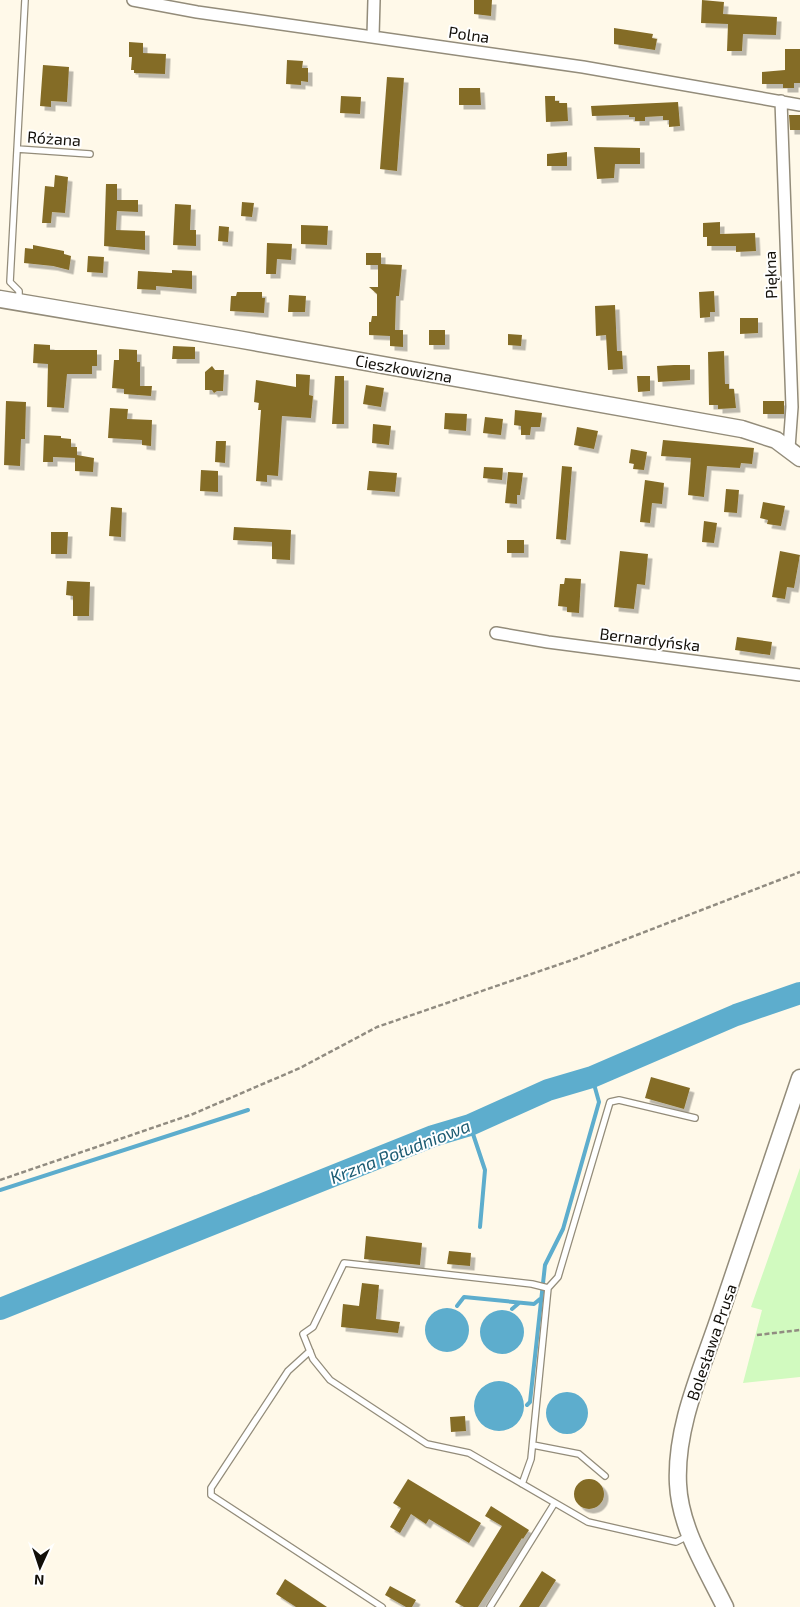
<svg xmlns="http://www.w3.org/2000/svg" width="800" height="1607" viewBox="0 0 800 1607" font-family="'Exo 2',sans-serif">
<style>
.green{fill:#d1fabf}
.water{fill:#5dadcd}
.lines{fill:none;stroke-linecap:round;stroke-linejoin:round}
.stream{stroke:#5dadcd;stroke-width:4}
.river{stroke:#5dadcd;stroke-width:22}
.building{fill:#846c28;filter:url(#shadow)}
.lane-casing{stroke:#938c7a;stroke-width:8}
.street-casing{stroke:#938c7a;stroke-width:14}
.secondary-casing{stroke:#938c7a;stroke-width:19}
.path{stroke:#918c81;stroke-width:2.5;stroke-dasharray:5 2.5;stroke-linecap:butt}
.lane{stroke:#fff;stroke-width:5.5}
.street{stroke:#fff;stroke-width:11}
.secondary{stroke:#fff;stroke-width:16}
.labels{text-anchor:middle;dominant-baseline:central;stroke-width:4;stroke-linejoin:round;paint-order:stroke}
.street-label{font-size:16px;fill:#120f09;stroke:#fff}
.water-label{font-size:18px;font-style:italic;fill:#1c5b72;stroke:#fff}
</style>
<defs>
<filter id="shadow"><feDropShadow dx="4.5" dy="4.5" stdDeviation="0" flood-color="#0004"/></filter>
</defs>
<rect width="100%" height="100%" fill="#fff9e9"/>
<path class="green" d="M800,1168V1377L743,1383L762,1310L751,1307Z"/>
<path class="water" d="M425 1330a22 22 0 1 1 44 0a22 22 0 1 1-44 0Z
M480 1332a22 22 0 1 1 44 0a22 22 0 1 1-44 0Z
M474 1406a25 25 0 1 1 50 0a25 25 0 1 1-50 0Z
M546 1413a21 21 0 1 1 42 0a21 21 0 1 1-42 0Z"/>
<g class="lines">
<path class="stream" d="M470,1125L485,1170L480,1227
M0,1190L248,1110
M457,1306L464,1297L534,1304L540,1299
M512,1309L519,1303
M527,1405L530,1402L545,1265L563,1229L599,1102L592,1077"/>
<path class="river" d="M0,1309L433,1136L470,1125L548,1090L592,1077L736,1015L800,993"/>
</g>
<path class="building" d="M474,0H492L491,16L474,14Z
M702,0L724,2L723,14L777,17L776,35L743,34L742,51H727L728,24L701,23Z
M614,28L653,34L652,38L657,39L655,50L614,44Z
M129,42L143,43V53L166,54L165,74L134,73V70H131L132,57H129Z
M785,49H800V83H794V88H783V84H762V72L785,70Z
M287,60L303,61L302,68H308V82L301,81V85L286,84Z
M43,65L69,67L67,102L51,101V107L40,106Z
M387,77L404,78L397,171L380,169Z
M459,88H480L481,105H459Z
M341,96L361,97L360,114L340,113Z
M545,96H555V101H559V103H567L568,121L546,122Z
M678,102L680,126L669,127V120H663V116L645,117V121H635V117H629V115L592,116L591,106Z
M789,115H800V130H790Z
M594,147L640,148V164H615L614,178L597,179Z
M567,152V166H547V154Z
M55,175L68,177L65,213L52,212L51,223H42L45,186L54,187Z
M106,184H117V200H138V212L117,211L116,230L145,231V250L104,246Z
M242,202L254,203L252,217L241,216Z
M175,204L191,205L190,230H196V246L173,245Z
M720,222V234L755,233L756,251L736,252V246H707V237H703V223Z
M301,225L328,226L327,245L301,244Z
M219,226L229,227L228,242L218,241Z
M267,243L292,244L291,260L277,259L276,274H266Z
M33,245L64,251V254L71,256L69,270L53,266L24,263L25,248L33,249Z
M366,253H381V264L402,265L399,296H396L395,330H403V347L390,346V336L369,335V322H371L372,316H377V294L369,287H378V265H366Z
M88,256L104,257L103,273L87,272Z
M172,270L192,271V289L156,286V290L137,289L138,271L172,273Z
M714,291L715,312H710V317L700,318L699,292Z
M237,292H262V298H265L264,313L230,311L231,296H236Z
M289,295L306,296L305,312H288Z
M615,305L617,351H622L623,369L608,370L606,335L596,336L595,306Z
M740,318H758V333L740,334Z
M429,330H445V345H429Z
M508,334L522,335L521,346L508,345Z
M34,344L50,345V350H97V366H92V374H67L64,408L47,407L48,364L33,363Z
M173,346L195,347V359H172Z
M119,349L137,350V362H140V386H152L151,396L124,394V389L112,388L114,360H119Z
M724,351L725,384H729V389H734L736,408L718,409V405H709L708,352Z
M674,365H690V380L658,382L657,366Z
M212,366L215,370H224L223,391H217L214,393L212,390H205V372Z
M296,374L310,375L309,395L313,396L311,418L282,416L278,476L267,475V482L256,481L261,410H258L259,403L254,402L256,380L296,387Z
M335,376H344V424H332Z
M637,376H650V391L638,392Z
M366,385L384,388L381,407L363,404Z
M6,401L26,402L25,439H21L20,466L4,465Z
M763,401H784V414H763Z
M110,408L128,409L127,419L152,420L151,446L142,445V440L108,438Z
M515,410L542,413L540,427H531L530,435H521V426L514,425Z
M445,413L467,414L466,431L444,429Z
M485,417L503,419L501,435L483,433Z
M373,424L391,426L389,445L372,443Z
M577,427L598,431L594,449L574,445Z
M44,435L61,436V438L71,439V447H77V455L94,458L93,472L75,471V458L53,457V462H43Z
M663,440L754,448L752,464L741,463L740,468L707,466L704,497L688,495L691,458L661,456Z
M216,441H226L225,463L215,462Z
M631,449L647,452L644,470L633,469L634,464L629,463Z
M562,466L572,467L566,540L556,539Z
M484,467L503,468L502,480L483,478Z
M201,470L218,471V492L200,491Z
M369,471L397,473L395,492L367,490Z
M508,472L523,473L520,495H517V504L505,503Z
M645,480L664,483L662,504L652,503L650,523L640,522Z
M726,489L739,490L737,513L724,512Z
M763,502L785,506L781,526L767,524L768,520L760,518Z
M111,507L122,508L121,537L109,536Z
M704,521L717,523L714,543L702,542Z
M234,527L291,530L290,560L272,559V542L233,540Z
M51,532H68L67,554H51Z
M507,540H524V553H507Z
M620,551L648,554L645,585L637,584L634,609L614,607Z
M780,551L800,555L794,588L787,587L785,599L772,597Z
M565,578L581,579L579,613L567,612V607L558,606L560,584H564Z
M67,581L90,582L89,616H73V596L66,595Z
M737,637L772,642L770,655L735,650Z
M651,1077L690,1088L684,1109L645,1098Z
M366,1236L422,1243L420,1265L364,1259Z
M449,1251L471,1253L470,1266L447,1264Z
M362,1283L379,1285L376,1319L400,1322L398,1333L341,1327L343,1304L359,1306Z
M465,1416L466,1431L451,1432L450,1417Z
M574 1494a15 15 0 1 1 30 0a15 15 0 1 1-30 0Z
M408,1479L481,1523L469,1543L429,1519L426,1524L411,1514L400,1533L390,1527L401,1508L393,1503Z
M491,1506L529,1530L523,1539L522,1538L478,1607H464L455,1602L502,1526L485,1516Z
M542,1571L556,1580L539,1607H519Z
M285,1579L327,1607H296L276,1594Z
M390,1586L416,1600L412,1607H406L385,1595Z"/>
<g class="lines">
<g class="lane-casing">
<path id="lane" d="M17,149L90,154
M19,300V291L10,282L25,0
M548,1288L532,1284L344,1263L313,1327L303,1334L313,1359L330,1380L427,1444L469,1453L588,1522L676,1542L688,1536
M310,1351L288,1371L211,1488V1495L382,1607
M533,1445L579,1454L605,1476
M522,1484L531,1459L548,1288L558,1277L610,1102L619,1100L695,1118
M490,1607L554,1504"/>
</g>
<g class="street-casing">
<path id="street" d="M133,0L197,12L583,67L800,105
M373,36L374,0
M781,101L792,407L789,448
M496,633L548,642L800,675"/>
</g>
<g class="secondary-casing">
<path id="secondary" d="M0,299L237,339L742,429L776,440L800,458
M725,1607C706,1568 680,1528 678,1484C675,1425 703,1367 721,1312C747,1234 774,1156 800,1078"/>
</g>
<path class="path" d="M0,1180L193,1114L300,1068L377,1027L572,960L800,872
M757,1335L800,1330"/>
<use href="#lane" class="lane"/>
<use href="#street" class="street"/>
<use href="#secondary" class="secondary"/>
</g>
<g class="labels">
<g class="street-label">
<text transform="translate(469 34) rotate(8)">Polna</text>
<text transform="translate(54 138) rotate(4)">Różana</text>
<text transform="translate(770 275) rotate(-92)">Piękna</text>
<text transform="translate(404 368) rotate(10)">Cieszkowizna</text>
<text transform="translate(650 639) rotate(7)">Bernardyńska</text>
<text transform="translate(711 1342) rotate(-71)">Bolesława Prusa</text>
</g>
<g class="water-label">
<text transform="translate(400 1151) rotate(-21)">Krzna Południowa</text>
</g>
</g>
<g transform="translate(40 1567) rotate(183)" stroke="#ffffff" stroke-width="4" paint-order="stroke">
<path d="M0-4L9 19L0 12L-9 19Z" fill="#120f09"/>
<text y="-8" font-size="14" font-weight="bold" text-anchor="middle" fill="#120f09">N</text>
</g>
</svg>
